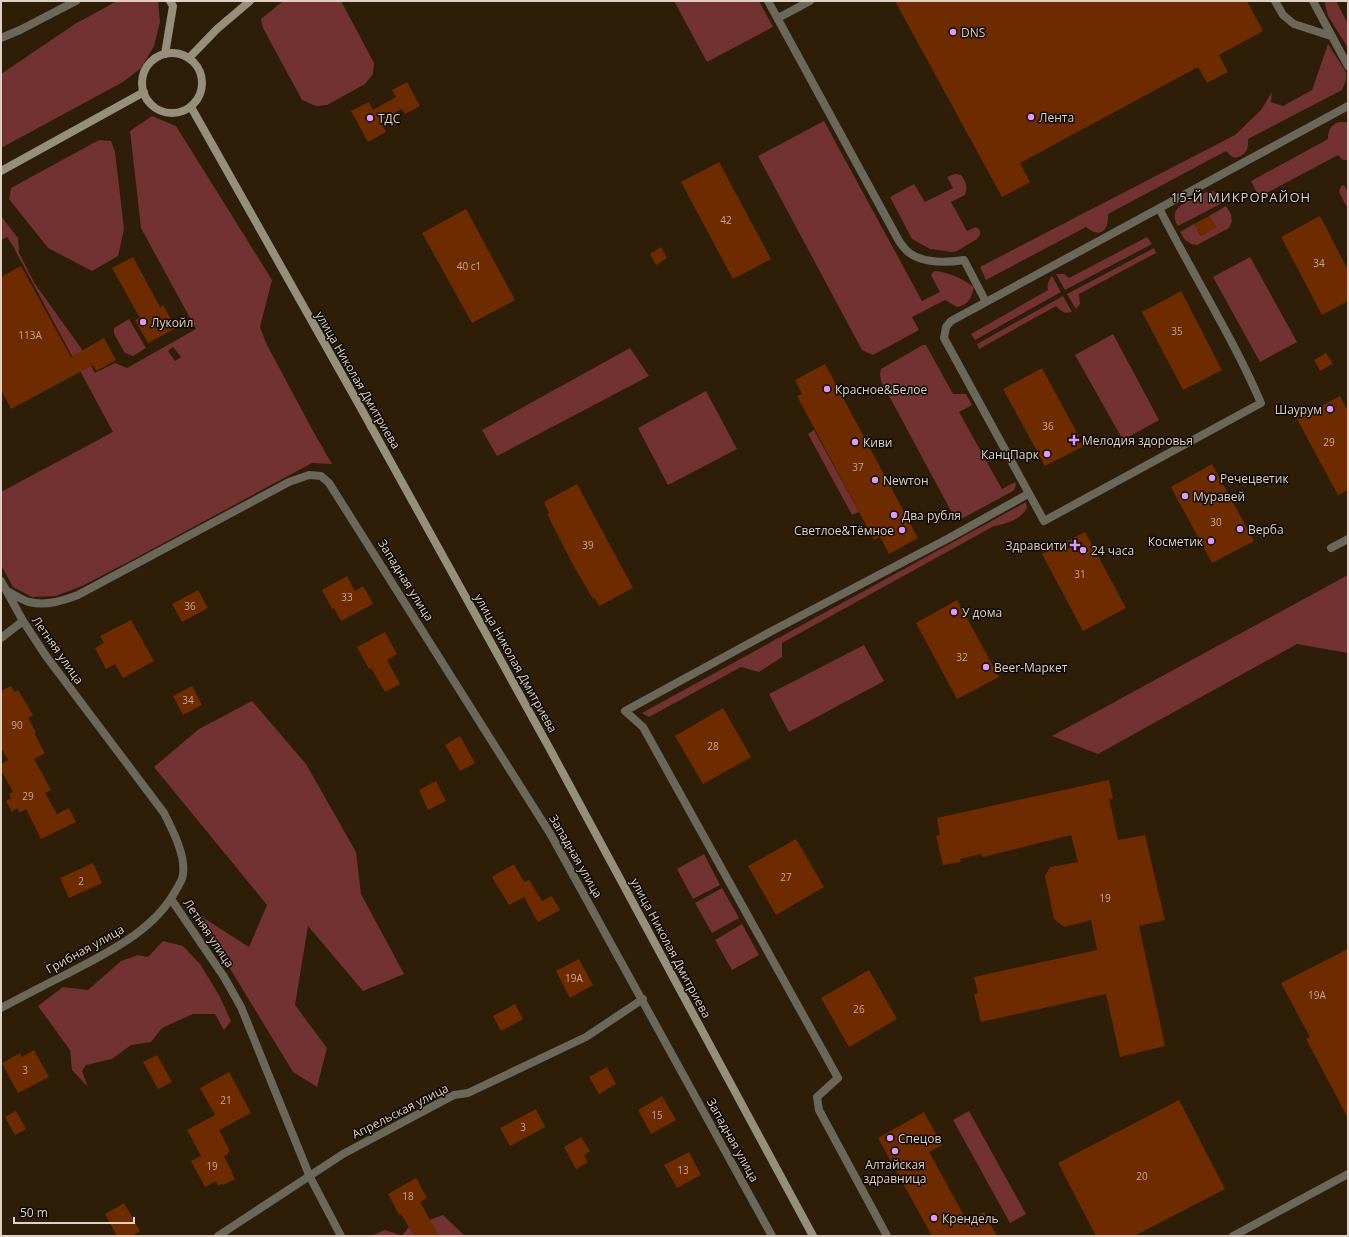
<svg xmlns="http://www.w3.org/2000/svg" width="1349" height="1237" viewBox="0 0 1349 1237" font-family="'Open Sans',sans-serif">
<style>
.green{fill:#723231;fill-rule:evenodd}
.building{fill:#6e2b00}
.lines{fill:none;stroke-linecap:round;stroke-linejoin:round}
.street{stroke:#6b675b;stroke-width:8}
.secondary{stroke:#958f7b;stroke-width:8}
.poi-dot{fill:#d79bf9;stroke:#100903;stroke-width:1.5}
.labels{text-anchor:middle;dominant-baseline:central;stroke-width:3;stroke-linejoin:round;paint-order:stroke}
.number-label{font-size:10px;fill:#c2a894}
.poi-label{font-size:12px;fill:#ded2c6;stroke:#100903;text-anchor:start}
.street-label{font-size:12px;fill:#ded2c6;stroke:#100903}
.neighbourhood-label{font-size:13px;letter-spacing:1px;fill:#ded2c6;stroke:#100903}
</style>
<rect width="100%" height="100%" fill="#2e1d07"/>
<path class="green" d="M117,1H158L160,22L154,46L141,68L123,82L1,148V74L75,24Z
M283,1H341L374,63L373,74L365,84L327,105L316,106L302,100L263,28L261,19Z
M674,1H759L773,27L707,62Z
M1324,1H1336L1348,24V48L1328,16Z
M1328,44L1346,72V80L1342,90L1248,139C1249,149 1246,155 1235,158L1230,155L1226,151L1108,214C1109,231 1100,239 1086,227L986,280L980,267L1235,135L1261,110L1272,92L1271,102L1283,106L1312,90Z
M152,116L176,126L272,280L260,327L266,343L313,431L332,464L312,463L134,559L82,586L56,596L32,597L13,587L1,565V492L113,432L15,250V249L7,237L1,240V216L18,238L19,253L35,284L81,348L95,373L115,363L127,368L196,329L141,228L130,131ZM173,347L181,357L175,361L168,351Z
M824,121L922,301L940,292L931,275L934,271C949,272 961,278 974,287C971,298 970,304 957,307L945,300L912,317L919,330L873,355L862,350L758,156Z
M1339,122H1346L1348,123V160H1343L1338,155L1259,197L1251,181L1328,139C1328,130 1330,126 1339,122Z
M99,140L111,141L115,152L124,229L118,256L92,271L48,248L9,199L11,188Z
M955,174L961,175C966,182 968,186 965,195L951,202L967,231L976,227L980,230V235L977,239L957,251L952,252L930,249L912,239L890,197L914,184L925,202L953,188L947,177Z
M1344,185L1348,193V209L1339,192L1341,186Z
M1213,191L1219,194L1224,202L1178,226C1169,211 1179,206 1192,199C1199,195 1205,192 1213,191Z
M1226,206L1231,214L1232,221L1229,228L1197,245L1191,244L1185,240L1180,232L1194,224L1201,236L1216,227L1209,216Z
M1147,237L1152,244L1065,290L1056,274H1064L1069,278Z
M1154,248L1156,253L1079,294L1080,304L1076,309L1067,294Z
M1250,257L1297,342L1260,362L1213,277Z
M1052,276L1061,292L975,340L971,334L1048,290C1047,284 1048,281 1052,276Z
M1063,296L1072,312C1064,314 1062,312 1056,306L979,349L977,344Z
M129,319L146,348L133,356L125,353L114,334V328Z
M1113,334L1159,420L1123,440L1075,355Z
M923,345H926L953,394H966L972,405L959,412L1002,489L1015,482L1016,486L1013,491L963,518L957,517L951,511L881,381L880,374L881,369Z
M630,348L649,376L497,456L482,430Z
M706,391L737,449L668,485L638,428Z
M814,430L859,512L852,515L808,434Z
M1026,502L1027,508C1021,519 1006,524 994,526L782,643V657L759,672L741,667L649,717L642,713Z
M1348,575V653L1297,644L1098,754L1052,736Z
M864,645L884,681L789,732L769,694Z
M252,701L306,764L356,852L361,894L404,974L363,991L308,926L295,1005L327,1048L317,1087L293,1072L196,913L249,947L267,905L154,767L199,729Z
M704,854L720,885L693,899L677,869Z
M722,888L739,918L712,933L695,903Z
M742,924L759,955L732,970L715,940Z
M163,941L183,946L200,964L219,995L231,1021L224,1030L215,1014H193L162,1028L151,1042L131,1045L112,1059L86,1065L82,1071L88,1087L72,1070L70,1050L38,1006L63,987L88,990L121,961L138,955L148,957Z
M969,1111L1026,1214L1010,1223L953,1120Z
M443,1215L465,1236H402L408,1228Z
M385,1230L402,1236H371Z"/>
<path class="building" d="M895,1H1247L1263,31L1219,55L1228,72L1207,83L1198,67L1020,163L1030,182L1002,197Z
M407,82L420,106L405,114L402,109L380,121L386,132L368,142L351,111L369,102L373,110L396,97L392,90Z
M719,162L771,259L733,279L681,182Z
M466,209L515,300L472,323L422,233Z
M1209,216L1216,227L1201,236L1194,224Z
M1320,216L1348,270V301L1322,315L1281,237Z
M661,247L667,258L656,265L650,254Z
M133,257L160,307L163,305L176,328L148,343L135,320L140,318L112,268Z
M21,266L71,357L104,338L116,360L96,371L93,365L11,409L1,390V277Z
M1181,291L1222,370L1183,390L1142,312Z
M1326,353L1333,364L1320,371L1314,360Z
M825,364L918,538L889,554L880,537L874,540L797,396L802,394L795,380Z
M1042,368L1084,446L1045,466L1003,389Z
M1340,396L1348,411V490L1338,495L1297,419Z
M1212,464L1254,541L1212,563L1171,487Z
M577,484L633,588L599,606L595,598L593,599L573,565L547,514L549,513L544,502Z
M1085,532L1126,608L1083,631L1042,554Z
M347,576L355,591L363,586L373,604L341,621L334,608L332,609L322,590Z
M198,590L208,608L182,622L172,604Z
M957,600L999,677L957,699L916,623Z
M131,620L154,661L123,678L115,664L106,669L95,648L104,643L100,636Z
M385,632L397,654L387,660L400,684L385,692L371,668L369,669L357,647Z
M11,686L14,692L18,690L33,715L28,718L36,732L34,733L45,753L34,759L51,790L45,793L57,814L69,808L76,822L41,839L26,809L19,813L17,808L12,812L6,801L11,798L9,794L13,792L1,770V764L8,760L1,748V691Z
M192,686L202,705L183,715L173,696Z
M723,708L751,757L703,784L675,736Z
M460,736L475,763L460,771L445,745Z
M1109,780L1113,799H1109L1118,840L1145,835L1165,920L1139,926L1165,1046L1120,1057L1106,994L981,1022L974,994L978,993L974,977L1097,950L1091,920L1064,927L1054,919L1045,876L1050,867L1078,862L1071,835L983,857L981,854L960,859L961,862L943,865L936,836L940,835L937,818Z
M436,781L446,801L428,810L419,790Z
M796,839L824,887L776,915L748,866Z
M93,863L102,883L69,898L60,878Z
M514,864L524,882L529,880L542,901L552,896L560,910L538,922L524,897L509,905L492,877Z
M1348,949V1118L1306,1039L1310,1037L1281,983Z
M579,959L593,985L570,998L556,971Z
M869,970L897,1019L849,1047L821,998Z
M515,1004L523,1019L501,1031L493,1016Z
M34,1050L49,1077L18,1093L2,1063L20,1053L22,1057Z
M157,1055L172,1082L158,1089L143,1062Z
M607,1067L616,1084L599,1094L589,1077Z
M229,1072L251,1113L219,1130L230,1151L228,1152V1154L224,1156L232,1172H231L235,1179L223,1185L222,1184L218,1186L216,1181L205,1187L191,1161L201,1156L187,1130L215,1115L200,1088Z
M662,1096L676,1120L651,1134L638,1110Z
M1179,1100L1225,1189L1134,1236H1096L1058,1163Z
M536,1109L545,1127L510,1146L500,1128Z
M16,1111L26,1129L15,1135L5,1117Z
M924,1112L942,1145L929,1152L967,1221L984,1212L997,1236H932L878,1138Z
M581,1137L590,1151L584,1155L588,1162L576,1169L564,1147Z
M689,1152L701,1175L677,1188L664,1165Z
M416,1178L427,1198L420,1202L439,1236H414L401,1214L399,1215L388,1194Z
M124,1203L140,1231L132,1236H117L105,1214Z"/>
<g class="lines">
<path class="street" d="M768,1L899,241C901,244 904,248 907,251C922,264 945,263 964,260L986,302
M1275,1L1283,15L1294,24L1331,36
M1313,1L1348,66
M778,18L810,1
M1,38L20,30L76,1
M1159,208C1192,273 1232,336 1261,403L1044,521L944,338L946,327L951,321L1348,106
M1331,548L1348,539
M1,581L23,621L46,656L164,813C173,831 188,859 182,879C180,883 178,887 176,890C154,931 108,952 69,973C46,984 24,996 1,1008
M7,591C14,595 22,600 29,602C47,606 62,601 78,595L289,482L309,475L321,476L329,483L551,835L772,1236
M1,638L23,621
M171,899L224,977L241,1007L310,1177L341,1236
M218,1236L343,1154L454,1095L468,1093L586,1037L643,999
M887,1236L819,1110L817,1097L838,1078L643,727L625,711L770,632L949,538L1028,494
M1233,1236L1348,1174"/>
<path class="secondary" d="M142 83a30 30 0 1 1 60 0a30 30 0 1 1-60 0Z
M165,54L173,6L170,1
M189,58L217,29L250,1
M191,107L358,403L551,751L813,1236
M1,171L144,92"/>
</g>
<g class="poi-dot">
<circle cx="953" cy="32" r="4"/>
<circle cx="1031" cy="117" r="4"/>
<circle cx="370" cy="118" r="4"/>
<circle cx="143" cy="322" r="4"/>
<circle cx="827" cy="389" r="4"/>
<circle cx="1330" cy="409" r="4"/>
<path d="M1072 434h4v4h4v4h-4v4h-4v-4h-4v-4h4z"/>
<circle cx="855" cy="442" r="4"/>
<circle cx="1047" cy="454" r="4"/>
<circle cx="1212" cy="478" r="4"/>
<circle cx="875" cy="480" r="4"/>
<circle cx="1185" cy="496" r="4"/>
<circle cx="894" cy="515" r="4"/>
<circle cx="1240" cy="529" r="4"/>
<circle cx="902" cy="530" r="4"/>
<circle cx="1211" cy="541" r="4"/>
<path d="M1073 539h4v4h4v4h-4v4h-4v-4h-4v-4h4z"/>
<circle cx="1083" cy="550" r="4"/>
<circle cx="954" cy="612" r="4"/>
<circle cx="986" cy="667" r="4"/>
<circle cx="890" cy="1138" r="4"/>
<circle cx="895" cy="1151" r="4"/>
<circle cx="934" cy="1218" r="4"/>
</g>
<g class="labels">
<g class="number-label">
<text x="726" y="220">42</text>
<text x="1319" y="263">34</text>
<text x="469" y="266">40 с1</text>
<text x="1177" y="331">35</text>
<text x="30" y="335">113А</text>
<text x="1048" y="426">36</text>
<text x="1329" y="442">29</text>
<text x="858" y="467">37</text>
<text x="1216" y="522">30</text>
<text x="588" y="545">39</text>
<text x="1080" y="574">31</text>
<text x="347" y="597">33</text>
<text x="190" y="606">36</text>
<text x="962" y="657">32</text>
<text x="188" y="700">34</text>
<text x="17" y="725">90</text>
<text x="713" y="746">28</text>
<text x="28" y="796">29</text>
<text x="786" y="877">27</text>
<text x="81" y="881">2</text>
<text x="1105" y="898">19</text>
<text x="574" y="978">19А</text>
<text x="1317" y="995">19А</text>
<text x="859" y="1009">26</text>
<text x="25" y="1070">3</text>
<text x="226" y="1100">21</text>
<text x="657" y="1115">15</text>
<text x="523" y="1127">3</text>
<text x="212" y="1166">19</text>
<text x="683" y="1170">13</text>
<text x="1142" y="1176">20</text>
<text x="408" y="1196">18</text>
</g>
<g class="poi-label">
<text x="961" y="32">DNS</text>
<text x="1039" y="117">Лента</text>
<text x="378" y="118">ТДС</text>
<text x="151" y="322">Лукойл</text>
<text x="835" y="389">Красное&amp;Белое</text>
<text x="1322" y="409" text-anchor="end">Шаурум</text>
<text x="1082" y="440">Мелодия здоровья</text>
<text x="863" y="442">Киви</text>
<text x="1039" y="454" text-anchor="end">КанцПарк</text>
<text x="1220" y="478">Речецветик</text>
<text x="883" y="480">Newтон</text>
<text x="1193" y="496">Муравей</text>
<text x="902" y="515">Два рубля</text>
<text x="1248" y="529">Верба</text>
<text x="894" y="530" text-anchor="end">Светлое&amp;Тёмное</text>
<text x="1203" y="541" text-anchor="end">Косметик</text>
<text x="1067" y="545" text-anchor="end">Здравсити</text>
<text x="1091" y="550">24 часа</text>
<text x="962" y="612">У дома</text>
<text x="994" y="667">Beer-Маркет</text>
<text x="898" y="1138">Спецов</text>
<text x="895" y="1164" text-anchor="middle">Алтайская<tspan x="895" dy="14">здравница</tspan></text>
<text x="942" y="1218">Крендель</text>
</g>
<g class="street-label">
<text transform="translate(358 380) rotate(60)">улица Николая Дмитриева</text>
<text transform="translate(406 580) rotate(58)">Западная улица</text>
<text transform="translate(58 650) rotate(55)">Летняя улица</text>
<text transform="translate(516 663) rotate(61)">улица Николая Дмитриева</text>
<text transform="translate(576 856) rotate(60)">Западная улица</text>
<text transform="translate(209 933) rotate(56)">Летняя улица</text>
<text transform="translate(671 948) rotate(62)">улица Николая Дмитриева</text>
<text transform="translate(85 949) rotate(-29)">Грибная улица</text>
<text transform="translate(400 1111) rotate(-27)">Апрельская улица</text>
<text transform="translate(733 1140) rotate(61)">Западная улица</text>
</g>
<g class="neighbourhood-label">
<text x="1241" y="197">15-Й МИКРОРАЙОН</text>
</g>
</g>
<rect width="1349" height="1237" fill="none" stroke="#ded2c6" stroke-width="4"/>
<path d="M14 1217v6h120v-6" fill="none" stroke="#ded2c6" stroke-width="2"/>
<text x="20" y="1217" font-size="12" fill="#ded2c6" stroke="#100903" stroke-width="3" paint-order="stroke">50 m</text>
</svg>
